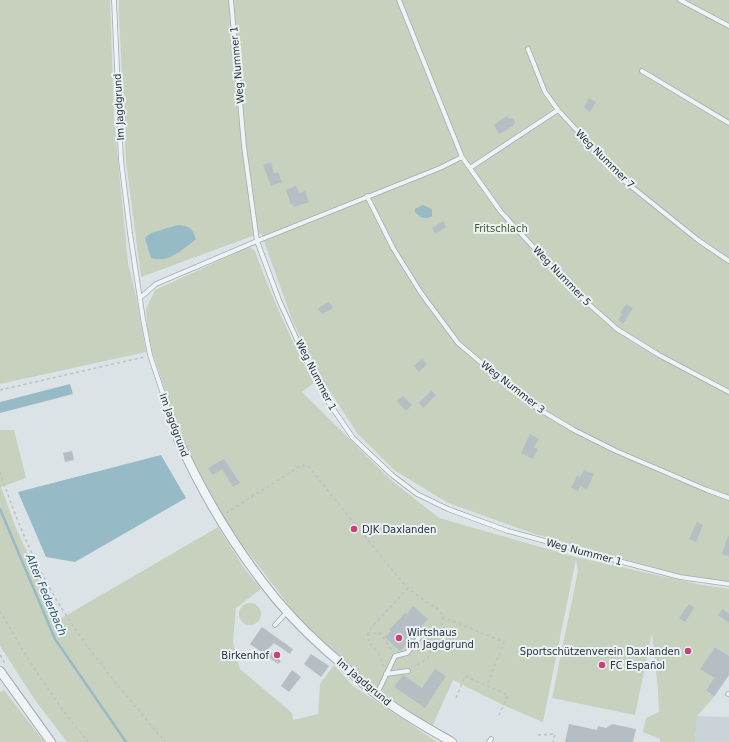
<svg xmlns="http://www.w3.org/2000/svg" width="729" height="742" viewBox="0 0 729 742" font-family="'DejaVu Sans',sans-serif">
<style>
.built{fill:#cbd3d9}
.green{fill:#c7d1be}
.water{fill:#97bac7}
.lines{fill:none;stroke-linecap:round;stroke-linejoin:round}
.stream{stroke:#97bac7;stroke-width:2.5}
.building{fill:#b4bec3}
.lane-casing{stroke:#a2abb1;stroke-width:5.5}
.street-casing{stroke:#a2abb1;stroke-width:10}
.path{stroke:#bbc1c5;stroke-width:1.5;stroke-dasharray:3 3;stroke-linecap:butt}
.lane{stroke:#eff3f5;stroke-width:4}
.street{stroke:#eff3f5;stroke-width:8}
.poi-dot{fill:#ce3f78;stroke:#ecf2f4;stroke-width:1.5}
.labels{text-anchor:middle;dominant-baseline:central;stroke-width:4;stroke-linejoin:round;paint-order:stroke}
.street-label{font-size:10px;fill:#26343d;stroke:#ecf2f4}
.park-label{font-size:10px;fill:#445933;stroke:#ecf2f4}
.poi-label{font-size:10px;fill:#26343d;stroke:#ecf2f4;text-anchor:start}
.water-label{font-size:11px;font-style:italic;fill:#305d71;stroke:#ecf2f4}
</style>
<rect width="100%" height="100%" fill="#dce3e7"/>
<path class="built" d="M697,716L729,717V742H695Z"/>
<path class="green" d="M0,0H110L114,119L128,263L136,296L146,352L0,384Z
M119,0H729V582L684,576L535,534L448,503L394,470L357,433L318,373L293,322L261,233L141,277L126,161L119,14Z
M249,247L255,251C271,296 291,340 314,383L302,392L391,480L439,518L576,557L702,585L729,589V656L715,647L701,669L714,678L706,690L708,692V693L714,697L697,716L695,742H660V739L643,732L646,718L659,712L658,689L652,633L635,715L552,698L578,571L576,559L543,722L503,705L453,680L432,727L376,688L300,620L238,539L202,481L181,438L153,354L147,326L146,309L155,290Z
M0,430H14L26,478L1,487L17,531L60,619L218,527L244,568L261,589L236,608L233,642L240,669L292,713L293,720L318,714L320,684L334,665L353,686L437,742H67L35,700L0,646Z
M239 614a11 11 0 1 1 22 0a11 11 0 1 1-22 0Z
M4,690L41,738L44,742H0V692Z"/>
<path class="water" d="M423,205L432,209V216C425,220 420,218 415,212V209Z
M178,225C190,226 192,228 196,239C184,249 167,264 151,258L145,238L151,233Z
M70,384L73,394L0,413V402Z
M161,455L186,498L75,562L46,557L18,492Z"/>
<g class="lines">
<path class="stream" d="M0,509L55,639L126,742"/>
</g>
<path class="building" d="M589,98L596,102L590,112L584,107Z
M507,116L509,119L512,118L514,120L515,123L513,126L499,134L494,125Z
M271,162L274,173L278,172L282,182L271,186L263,165Z
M296,186L299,193L305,191L309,202L294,207L293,204L291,205L286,190Z
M443,221L446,227L435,234L432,228Z
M329,302L333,308L322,314L318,308Z
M626,304L633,308L623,324L618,320L622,314L620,313Z
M422,359L427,364L419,372L414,366Z
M431,391L436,395L423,408L419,403Z
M403,396L412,405L406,411L397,401Z
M530,434L539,439L534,447L538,449L533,459L521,453Z
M72,451L74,460L65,462L63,453Z
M224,459L240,483L233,487L222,469L213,475L208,468Z
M584,470L594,474L587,489L580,486L578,491L571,488L577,476L580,477Z
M697,522L703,525L696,542L689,539Z
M728,536L729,537V556L722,554Z
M689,604L694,608L685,622L679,618Z
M413,606L428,619L400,651L385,637L391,631L389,630L405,613L407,614Z
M723,609L729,614V623L718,615Z
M262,627L293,649L290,654L274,643L268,649L281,661L278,664L250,644Z
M715,647L729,656V675L714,697L706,690L714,678L700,669Z
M311,654L329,666L321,677L304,664Z
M435,669L446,676L425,708L394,687L403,675L422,688Z
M292,670L301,677L289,692L281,686Z
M569,724L597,730L598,726L606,728L612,724L636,729L633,742H565Z"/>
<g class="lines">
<g class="lane-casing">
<path id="lane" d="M114,0L121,160L130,233L143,319L150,355L178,439
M231,0L244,146L257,241L279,300L307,362L327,400L353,438L392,475L417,494L448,509L508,531L611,559L680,577L729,584
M399,0L462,157L501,212L574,291L617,329L659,355L729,392
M680,0L729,26
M528,49L545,92L558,110L622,179L698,240L729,261
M642,71L729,123
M470,168L558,110
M367,196L393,248L421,293L458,343L498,377L537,408L574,430L616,451L707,490L729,498
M140,298L156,284L257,241L440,168L462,157
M275,625L287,612
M386,674L408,671
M377,694L395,656L407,653L419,638
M728,694H729
M489,742L491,739"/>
</g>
<g class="street-casing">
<path id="street" d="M178,439C204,497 236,550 276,599C296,623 319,645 343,665C358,679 373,693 390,704C409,718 431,730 452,742
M0,671L51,742"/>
</g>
<path class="path" d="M0,390L144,357
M0,472C17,522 37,571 66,615C95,660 131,701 165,742
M226,513L302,465L308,466L397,576L408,588L429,604L437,608L442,614L443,622L428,658L413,668
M0,611L28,659L64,712L88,742
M442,617L504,642L487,685
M367,635L380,633L392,651
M0,655L6,665
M383,667C382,664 382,660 380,657C376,647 364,643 369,630L408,588
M456,698L465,676L508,695L498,717
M538,735L555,734L553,742"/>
<use href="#lane" class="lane"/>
<use href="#street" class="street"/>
</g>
<g class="poi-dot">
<circle cx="354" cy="529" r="4"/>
<circle cx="399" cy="638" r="4"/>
<circle cx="688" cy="651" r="4"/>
<circle cx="277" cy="655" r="4"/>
<circle cx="602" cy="665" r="4"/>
</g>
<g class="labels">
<g class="street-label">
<text transform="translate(237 65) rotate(-95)">Weg Nummer 1</text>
<text transform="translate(119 107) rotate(-93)">Im Jagdgrund</text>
<text transform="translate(605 159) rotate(45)">Weg Nummer 7</text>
<text transform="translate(562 276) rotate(46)">Weg Nummer 5</text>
<text transform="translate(316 375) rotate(63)">Weg Nummer 1</text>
<text transform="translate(513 387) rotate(38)">Weg Nummer 3</text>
<text transform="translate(174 425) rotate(70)">Im Jagdgrund</text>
<text transform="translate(584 552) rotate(15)">Weg Nummer 1</text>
<text transform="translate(364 682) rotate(40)">Im Jagdgrund</text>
</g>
<g class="park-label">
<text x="501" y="228">Fritschlach</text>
</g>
<g class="poi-label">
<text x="362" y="529">DJK Daxlanden</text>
<text x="407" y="632">Wirtshaus<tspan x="407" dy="12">im Jagdgrund</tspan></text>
<text x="680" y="651" text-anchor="end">Sportschützenverein Daxlanden</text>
<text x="269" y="655" text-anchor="end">Birkenhof</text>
<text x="610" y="665">FC Español</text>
</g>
<g class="water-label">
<text transform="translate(46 595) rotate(67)">Alter Federbach</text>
</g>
</g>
</svg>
